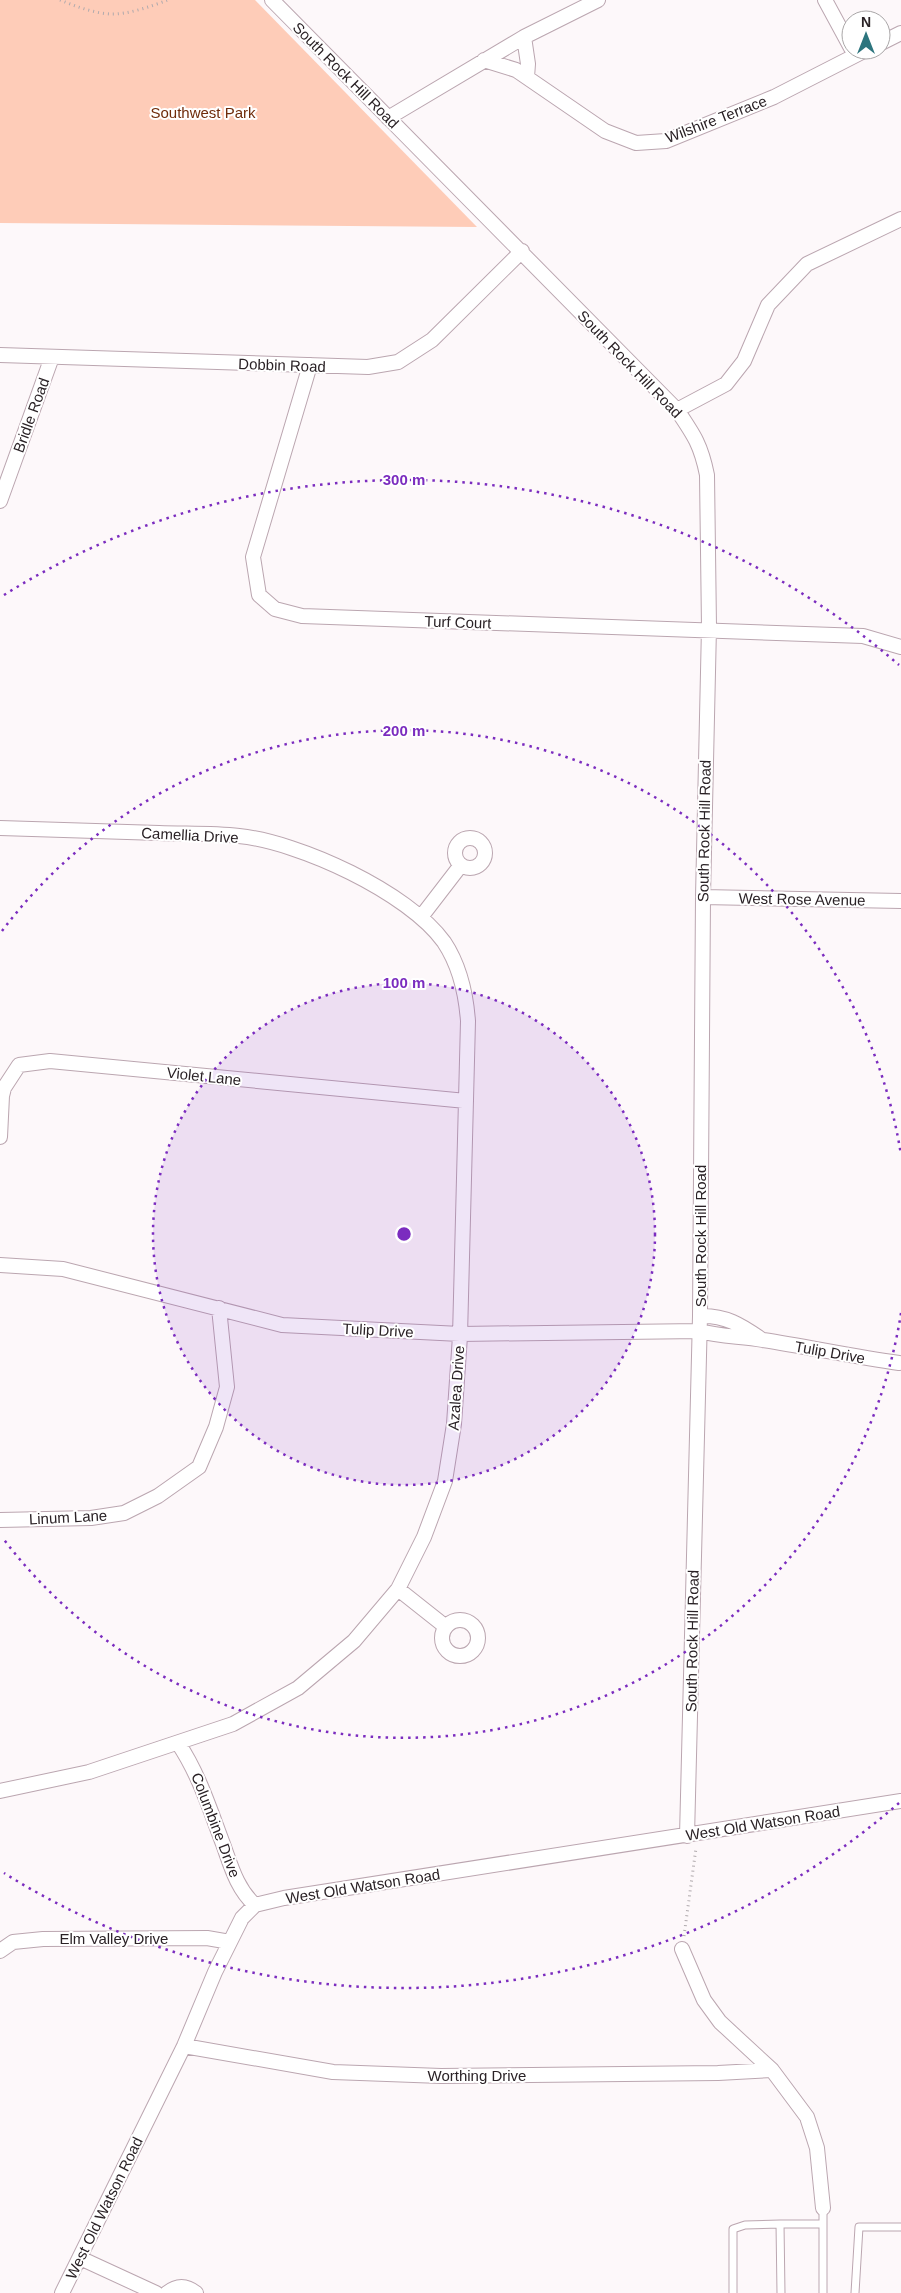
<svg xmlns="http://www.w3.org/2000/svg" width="901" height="2293" viewBox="0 0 901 2293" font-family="Arial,sans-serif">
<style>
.green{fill:#feccb8}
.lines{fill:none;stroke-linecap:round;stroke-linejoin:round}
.lane-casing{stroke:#bba6b0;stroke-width:9}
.street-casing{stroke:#bba6b0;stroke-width:16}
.path{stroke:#b0aaad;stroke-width:3;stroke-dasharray:1 4;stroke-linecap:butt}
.lane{stroke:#fff;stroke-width:7}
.street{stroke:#fff;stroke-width:14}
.ring{fill:none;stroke:#7b2cbf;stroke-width:2.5;stroke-dasharray:2.5 5}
.labels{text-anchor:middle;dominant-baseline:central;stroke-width:4;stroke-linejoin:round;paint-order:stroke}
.street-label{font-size:15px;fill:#2a2226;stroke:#fff}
.park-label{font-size:15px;fill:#6f2b0a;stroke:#fff}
.centre{fill:#7b2cbf;stroke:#fff;stroke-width:2.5}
.ring-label{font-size:15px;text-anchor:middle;font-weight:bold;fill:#7b2cbf;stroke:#fff;stroke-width:4;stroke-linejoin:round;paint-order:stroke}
</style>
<rect width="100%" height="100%" fill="#fdf8fa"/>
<path class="green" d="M0,0H255L477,227L0,223Z"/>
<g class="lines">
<g class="lane-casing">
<path id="lane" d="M823,2224V2293
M733,2293V2229L745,2225L780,2224
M781,2293L780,2224H823V2208
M855,2293L859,2227H901"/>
</g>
<g class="street-casing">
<path id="street" d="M272,0L677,410C694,435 701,445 707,475L709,627L703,897L700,1316L687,1836
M825,0L851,48
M524,37L528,64L527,77
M881,43L901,33
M484,60L516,70L605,131L636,143L666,141L774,97L866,50
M388,118L524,37L598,0
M0,355L368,367L398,362L432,340L522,251
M310,365L253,557L259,595L275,609L302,616L863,636L901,647
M677,410L726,384L744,361L768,305L807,264L901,219
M0,501L52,357
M0,828C53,830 106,831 159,833C186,834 213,833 239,836C299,842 408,892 444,942C460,966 466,994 468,1021L460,1336L454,1424L445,1481L424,1537L398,1589L354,1641L298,1688L233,1724L89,1772L0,1791
M455 853a15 15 0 1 1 30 0a15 15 0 1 1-30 0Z
M703,897L901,901
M421,917L461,865
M0,1137L2,1096L4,1088L19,1065L50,1061L466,1101
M0,1265L63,1269L282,1325L460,1334L699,1331C722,1337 741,1336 763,1340C809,1347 854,1357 899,1363
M700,1316C725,1315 741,1325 761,1339
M0,1520L91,1518L124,1513L158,1496L199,1467L216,1427L227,1387L219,1308
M398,1589L446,1627
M442 1638a18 18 0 1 1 36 0a18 18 0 1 1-36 0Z
M178,1743C199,1774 210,1810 223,1844C231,1866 237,1889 255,1905
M682,1949L704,2000L720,2022L772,2070L807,2117L817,2148L823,2208
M0,1951L13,1942L43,1939L207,1938L230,1942
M184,2046L333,2072L441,2076L718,2073L772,2070
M80,2258L156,2293
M62,2293L184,2046L215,1972L242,1918L255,1905L284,1898L901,1801
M167,2293C177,2285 186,2285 196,2293"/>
</g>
<path class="path" d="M60,0C75,6 93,13 110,14C127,15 152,6 168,0
M684,1936L696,1848"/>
<use href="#lane" class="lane"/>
<use href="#street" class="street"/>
</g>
<circle cx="404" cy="1234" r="251" fill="#7b2cbf" fill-opacity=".12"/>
<g class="ring">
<circle cx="404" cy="1234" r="251"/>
<path d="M901 1313A503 503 0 0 1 2 1537M2 931A503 503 0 0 1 901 1155"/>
<path d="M899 1803A754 754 0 0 1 4 1873M4 595A754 754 0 0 1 899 665"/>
</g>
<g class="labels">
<g class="street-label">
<text transform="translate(346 75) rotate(45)">South Rock Hill Road</text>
<text transform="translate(716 119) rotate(-21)">Wilshire Terrace</text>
<text transform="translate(630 364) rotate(46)">South Rock Hill Road</text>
<text transform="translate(282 365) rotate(2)">Dobbin Road</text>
<text transform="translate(31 415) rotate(-70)">Bridle Road</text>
<text transform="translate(458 622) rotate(2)">Turf Court</text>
<text transform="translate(704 831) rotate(-89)">South Rock Hill Road</text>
<text transform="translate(190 835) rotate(3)">Camellia Drive</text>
<text transform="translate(802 899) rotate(1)">West Rose Avenue</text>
<text transform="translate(204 1076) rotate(6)">Violet Lane</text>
<text transform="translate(700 1236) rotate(-90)">South Rock Hill Road</text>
<text transform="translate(378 1330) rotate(3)">Tulip Drive</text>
<text transform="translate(830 1352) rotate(10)">Tulip Drive</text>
<text transform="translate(456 1388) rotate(-86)">Azalea Drive</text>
<text transform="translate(68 1517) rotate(-3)">Linum Lane</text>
<text transform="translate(692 1641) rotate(-89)">South Rock Hill Road</text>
<text transform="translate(763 1823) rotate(-9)">West Old Watson Road</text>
<text transform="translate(216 1825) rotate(69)">Columbine Drive</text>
<text transform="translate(363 1886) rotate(-9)">West Old Watson Road</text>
<text x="114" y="1938">Elm Valley Drive</text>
<text x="477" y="2075">Worthing Drive</text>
<text transform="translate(104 2208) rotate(-64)">West Old Watson Road</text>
</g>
<g class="park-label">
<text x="203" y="112">Southwest Park</text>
</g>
</g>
<circle cx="404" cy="1234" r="8" class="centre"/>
<g class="ring-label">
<text x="404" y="485">300 m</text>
<text x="404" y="736">200 m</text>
<text x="404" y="988">100 m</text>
</g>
<g transform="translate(866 35)"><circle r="24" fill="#ffffff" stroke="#aaa7a8"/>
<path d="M0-4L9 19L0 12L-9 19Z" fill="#2d757e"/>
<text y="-8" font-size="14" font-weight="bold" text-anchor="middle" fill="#2a2226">N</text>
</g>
</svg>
